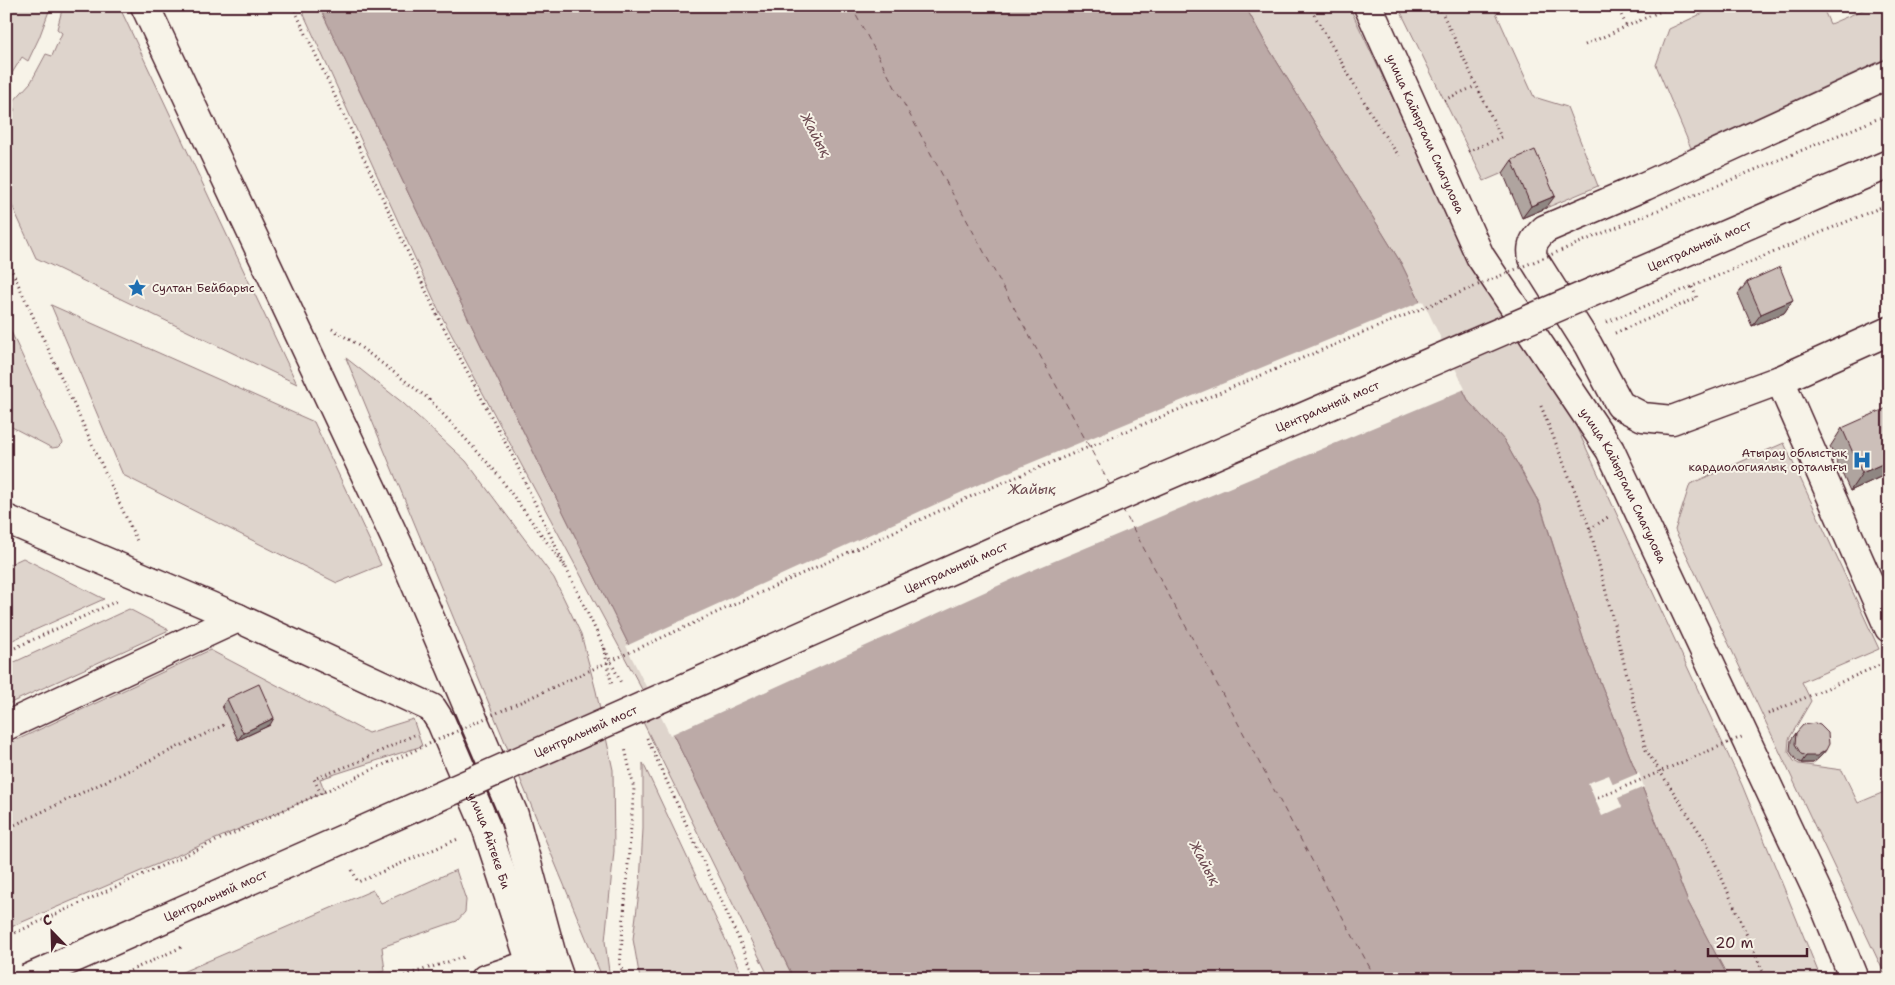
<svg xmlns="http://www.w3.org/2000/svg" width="1895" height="985" viewBox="0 0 1895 985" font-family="'Shantell Sans',sans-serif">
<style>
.green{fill:#ded4cc;stroke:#947a7c}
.water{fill:#bcaaa7;stroke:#8e7275}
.pier{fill:#f7f3e8}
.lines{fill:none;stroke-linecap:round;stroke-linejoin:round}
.ferry{stroke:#6c4950;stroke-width:1;stroke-dasharray:6 5;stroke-linecap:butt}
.minor-casing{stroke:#4a1f2b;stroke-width:31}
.path{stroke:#4a1f2b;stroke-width:3;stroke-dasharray:1 4;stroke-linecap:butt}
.minor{stroke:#f7f3e8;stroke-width:28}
.major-bridge-casing{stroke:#4a1f2b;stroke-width:31;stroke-linecap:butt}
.path-bridge{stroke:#4a1f2b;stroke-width:3;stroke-dasharray:1 4;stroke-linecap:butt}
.major-bridge{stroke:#f7f3e8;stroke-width:28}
.wall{fill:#afa49f;stroke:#4a1f2b}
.shaded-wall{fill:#8f8682;stroke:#4a1f2b}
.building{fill:#ccbfb9;stroke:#4a1f2b}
.labels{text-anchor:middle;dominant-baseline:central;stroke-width:4;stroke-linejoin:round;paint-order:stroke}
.street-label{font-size:12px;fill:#4a1f2b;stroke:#f7f3e8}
.poi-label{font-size:12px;fill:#4a1f2b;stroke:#f7f3e8;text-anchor:start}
.water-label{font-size:14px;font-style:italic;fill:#6c4950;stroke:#f7f3e8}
</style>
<rect width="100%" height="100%" fill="#f7f3e8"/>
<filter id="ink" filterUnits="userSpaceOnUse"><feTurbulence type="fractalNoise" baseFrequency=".02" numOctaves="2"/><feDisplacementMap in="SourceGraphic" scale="10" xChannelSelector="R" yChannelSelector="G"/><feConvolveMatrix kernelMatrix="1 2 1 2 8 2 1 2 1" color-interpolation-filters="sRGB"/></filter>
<g filter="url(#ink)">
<path class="green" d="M6,6H42L49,11L39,38L28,61L22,57L9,78L13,82L6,89Z
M63,6H119L297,384L36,258L6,192V118L15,110L11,104L31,82L46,54L52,56L62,33L57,29Z
M300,6H319L490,364L794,979H770L641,718L653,710L440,313Z
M1245,6H1349L1474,269L1569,411L1742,785L1821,979H1729L1688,902L1585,644L1540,504L1504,440L1469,402L1401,263L1266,44Z
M1398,6H1493L1534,97L1567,107L1598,186L1546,208L1526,163L1484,181Z
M1718,6H1822L1830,24L1872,6H1889V57L1691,148L1656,65L1669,29Z
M51,305L314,422L381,565L337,583L123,475Z
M6,321L63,443L59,447L52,448L6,424Z
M346,358L403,403L466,461L554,578L581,634L596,691L613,770L614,851L605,941L610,979H603Z
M1784,443L1879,649L1802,682L1811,701L1789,739L1788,751L1794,761L1799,764L1842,770L1858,803L1889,790V979H1887L1675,530L1690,484Z
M23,558L104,599L6,643V566Z
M129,609L169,630L6,705V666Z
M210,650L368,733L413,719L422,746L320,779L325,792L6,929V745Z
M643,763L744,979H640L633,939L640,884L643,829Z
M456,870L466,900L465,912L457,921L382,947L385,971L357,979H166L373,890L381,903Z"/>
<path class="water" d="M319,6H1245L1266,44L1401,263L1469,402L1504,440L1540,505L1585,644L1688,902L1729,979H794L490,364Z"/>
<path class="pier" d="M1423,301L1465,389L1033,570L670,735L626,646L982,483Z
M1639,773L1644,787L1618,798L1622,807L1602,816L1588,783L1609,775L1613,784Z"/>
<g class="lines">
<path class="ferry" d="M851,6L1110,485
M1122,508L1376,979"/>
<g class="minor-casing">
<g id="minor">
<path d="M145,6L404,557L514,815L552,956L560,979"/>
<path id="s1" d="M1368,6L1480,256L1610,450L1827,912L1854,979"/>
<path d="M1889,74L1645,186L1545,229C1535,238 1530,245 1533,258L1588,345L1620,405L1643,417L1672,420L1780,380L1889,331"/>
<path d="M1780,380L1889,628"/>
<path id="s2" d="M6,519L238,618L432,708L441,722L486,827L536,979"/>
<path d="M6,726L238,618"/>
<path d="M485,979L531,964"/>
</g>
</g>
<path class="path" d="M293,6L438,317L513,457L621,683
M1309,6L1380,129L1399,156
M1439,6L1501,137L1467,152
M1500,6L1501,9L1507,6
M1617,6L1627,27
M1585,45L1672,6
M1444,100L1476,86
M6,258L137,541
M332,329L355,343L429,399L495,471L565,567
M1615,333L1697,298L1692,287
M1541,406L1590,529L1646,750L1706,842L1766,979
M1590,529L1608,517
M604,648L612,686
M6,652L117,601
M1768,714L1889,661
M647,738L757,979
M321,794L314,779L358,762L414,735
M6,829L224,725
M352,870L358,882L458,839
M395,979L463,957
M625,979L620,964L634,789L625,748"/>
<use href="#minor" class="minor"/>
<g class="major-bridge-casing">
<g id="major-bridge">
<path id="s3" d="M27,979L1016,541L1889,164"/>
</g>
</g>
<path class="path-bridge" d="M1607,322L1889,204
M1598,798L1744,736
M6,937L983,491L1889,114
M112,979L182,947"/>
<use href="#major-bridge" class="major-bridge"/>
</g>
<path class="wall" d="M1512,160L1546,208L1522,218L1503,173Z
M1747,282L1793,300L1784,313L1752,326L1738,294Z
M1842,428L1889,473L1850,491L1830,447Z
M227,699L270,725L238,740L222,706Z
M1796,733L1826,750L1821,756L1813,763H1801L1796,760L1790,751L1791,740Z"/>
<path class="shaded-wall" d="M1555,196L1546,208L1522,218L1531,206Z
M1793,300L1784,313L1752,326L1761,314Z
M1889,461V473L1850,491L1862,473Z
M274,718L270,725L238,740L243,733Z
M1826,750L1821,756L1813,763H1801L1806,756Z"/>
<path class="building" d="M1535,150L1555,196L1531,206L1512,160Z
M1780,267L1793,300L1761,314L1747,282Z
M1889,407V461L1862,473L1842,428Z
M259,684L274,718L243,733L227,699Z
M1815,723L1820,725L1828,733L1829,744L1826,750L1817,756H1806L1801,754L1795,744L1796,733L1803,725Z"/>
</g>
<defs>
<g id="sight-bare" transform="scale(1.5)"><path d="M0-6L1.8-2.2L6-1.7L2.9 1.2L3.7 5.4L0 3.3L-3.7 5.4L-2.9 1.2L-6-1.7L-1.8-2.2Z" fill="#1f6fb2" stroke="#f7f3e8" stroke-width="2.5" paint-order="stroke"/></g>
<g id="hospital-bare" transform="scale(1.5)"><path d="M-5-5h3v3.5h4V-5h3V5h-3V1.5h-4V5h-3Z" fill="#1f6fb2" stroke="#f7f3e8" stroke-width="2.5" paint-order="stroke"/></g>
</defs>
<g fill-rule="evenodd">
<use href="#sight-bare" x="137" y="288"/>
<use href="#hospital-bare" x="1862" y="460"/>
</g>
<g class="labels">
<g class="street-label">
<text stroke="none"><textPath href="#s1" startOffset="140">улица Кайыргали Смагулова</textPath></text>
<text stroke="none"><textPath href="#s3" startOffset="1826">Центральный мост</textPath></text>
<text stroke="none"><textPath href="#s3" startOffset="1421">Центральный мост</textPath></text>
<text stroke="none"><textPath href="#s1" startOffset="545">улица Кайыргали Смагулова</textPath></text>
<text stroke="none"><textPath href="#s3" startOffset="1016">Центральный мост</textPath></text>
<text stroke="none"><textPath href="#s3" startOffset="611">Центральный мост</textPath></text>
<text stroke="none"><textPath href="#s2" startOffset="611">улица Айтеке Би</textPath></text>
<text stroke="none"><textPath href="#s3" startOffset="206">Центральный мост</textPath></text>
</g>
<g class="poi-label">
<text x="152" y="288">Султан Бейбарыс</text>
<text x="1847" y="453" text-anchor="end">Атырау облыстық<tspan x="1847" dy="14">кардиологиялық орталығы</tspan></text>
</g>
<g class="water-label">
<text transform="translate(816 135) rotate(62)">Жайық</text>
<text x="1032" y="489">Жайық</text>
<text transform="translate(1205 863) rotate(62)">Жайық</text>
</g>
</g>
<rect width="1895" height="985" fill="none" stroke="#f7f3e8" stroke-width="25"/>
<rect x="12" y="12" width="1870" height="960" fill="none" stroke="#4a1f2b" stroke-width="2" filter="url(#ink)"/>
<g transform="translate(52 932) rotate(337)" stroke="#f7f3e8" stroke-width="4" paint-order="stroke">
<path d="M0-4L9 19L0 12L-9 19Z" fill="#4a1f2b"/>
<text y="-8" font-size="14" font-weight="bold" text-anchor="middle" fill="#4a1f2b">С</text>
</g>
<path d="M1708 948v8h99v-8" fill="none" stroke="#4a1f2b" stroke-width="2.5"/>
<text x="1715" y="948" font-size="15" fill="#4a1f2b" stroke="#f7f3e8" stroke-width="4" paint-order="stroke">20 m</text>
</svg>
